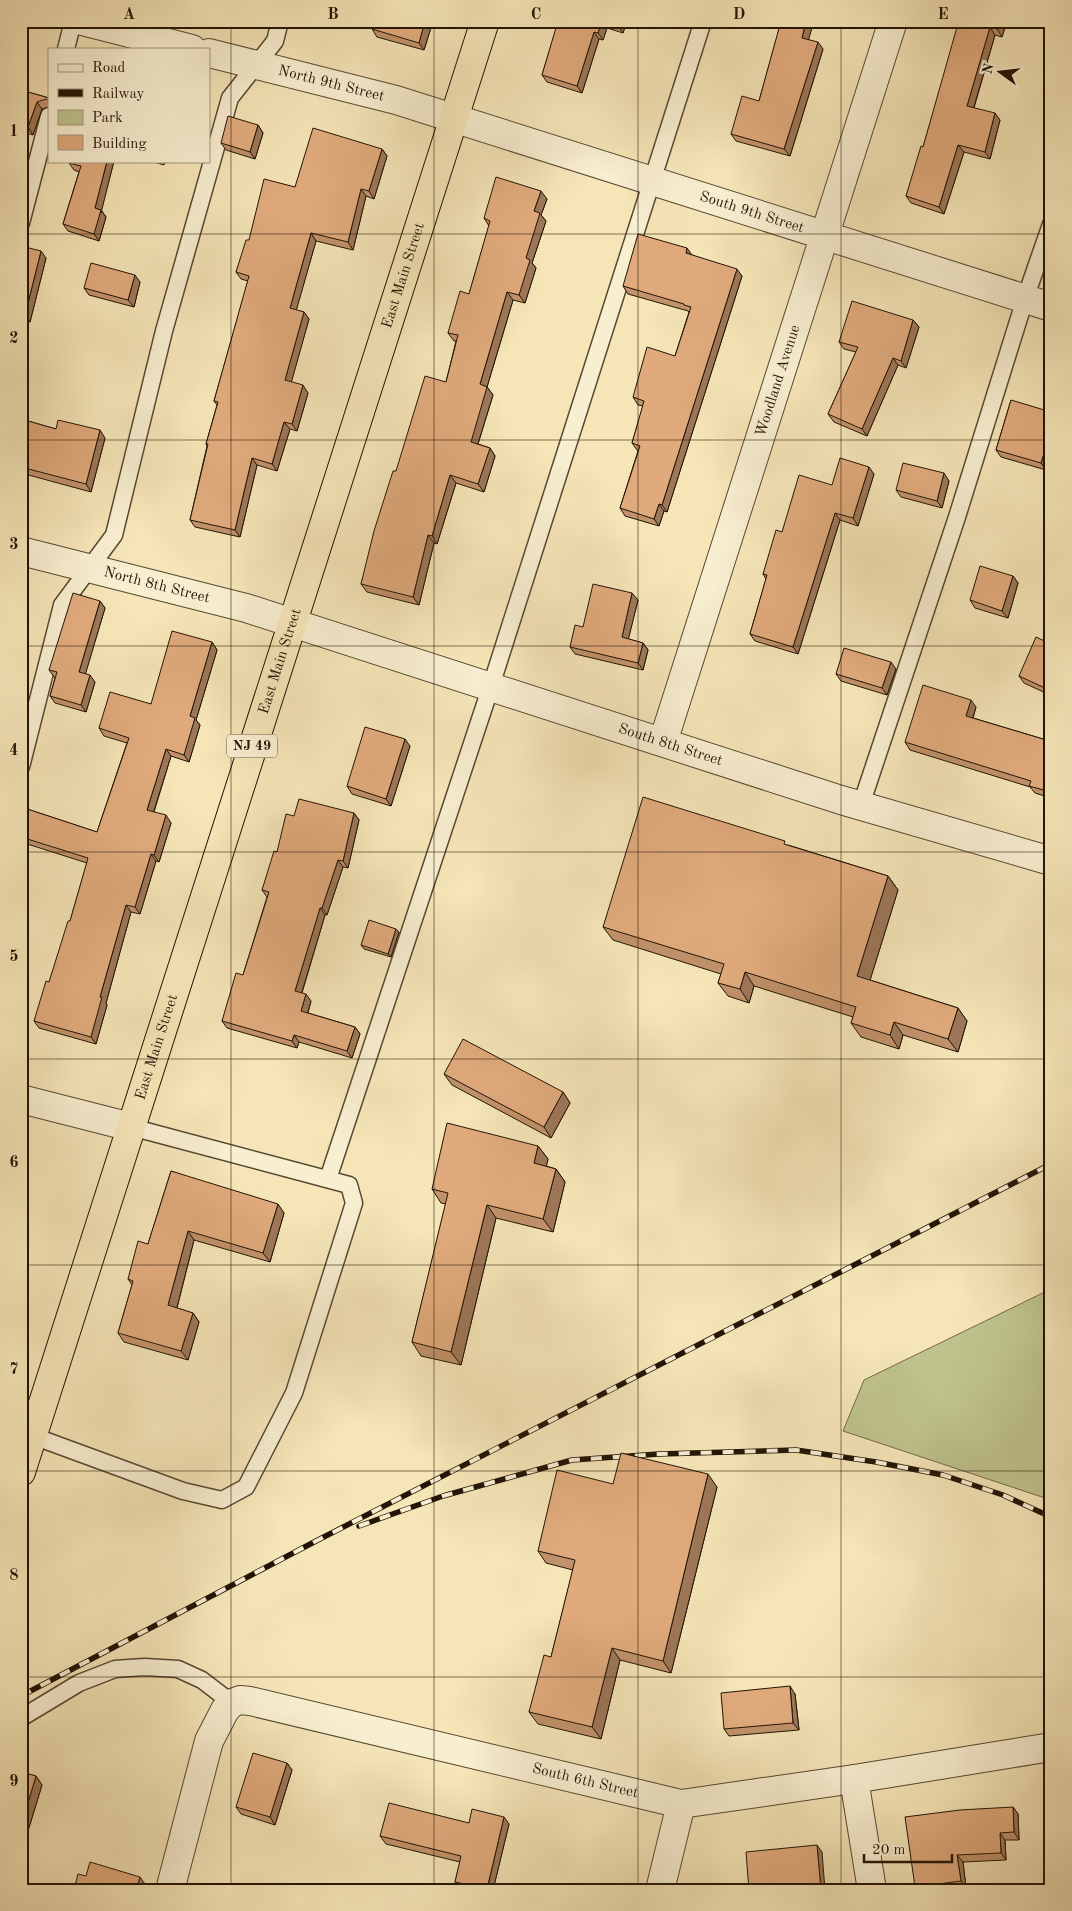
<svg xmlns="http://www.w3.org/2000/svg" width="1072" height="1911" viewBox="0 0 1072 1911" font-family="'Old Standard TT',serif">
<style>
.green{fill:#bfc38c;stroke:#706c49}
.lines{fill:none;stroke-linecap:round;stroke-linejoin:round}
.service-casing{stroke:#574832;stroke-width:19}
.minor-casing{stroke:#574832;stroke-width:30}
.trunk-casing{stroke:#221406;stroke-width:30}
.service{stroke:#f8eed0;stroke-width:16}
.minor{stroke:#f8eed0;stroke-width:28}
.trunk{stroke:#f5e5b7;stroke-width:28}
.rail-casing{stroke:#221406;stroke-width:5.5}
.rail{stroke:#f8eed0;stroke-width:4;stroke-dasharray:11;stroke-linecap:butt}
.wall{fill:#c1926b;stroke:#221406}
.shaded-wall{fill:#9d7757;stroke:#221406}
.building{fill:#e0aa7c;stroke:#221406}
.grid{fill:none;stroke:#221406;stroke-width:1;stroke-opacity:0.55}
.labels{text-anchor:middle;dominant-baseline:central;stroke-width:4.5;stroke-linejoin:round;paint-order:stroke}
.shield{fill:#f8eed0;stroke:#625543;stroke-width:1}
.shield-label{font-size:14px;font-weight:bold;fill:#221406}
.street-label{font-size:15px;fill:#221406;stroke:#f8eed0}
.neatline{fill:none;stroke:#221406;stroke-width:2}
.grid-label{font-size:16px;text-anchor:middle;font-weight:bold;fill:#221406}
</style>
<rect width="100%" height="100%" fill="#f5e5b7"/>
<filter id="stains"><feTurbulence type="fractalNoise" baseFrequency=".004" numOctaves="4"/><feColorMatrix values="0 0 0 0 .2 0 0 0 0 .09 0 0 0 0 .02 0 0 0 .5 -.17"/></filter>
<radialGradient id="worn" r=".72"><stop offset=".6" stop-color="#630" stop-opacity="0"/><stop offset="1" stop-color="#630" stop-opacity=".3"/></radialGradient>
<path class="green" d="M1051,1289V1500L843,1431L864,1380Z"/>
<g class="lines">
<g class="service-casing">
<path id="service" d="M66,49L73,21
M21,223L49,116
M21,767L62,605L114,535L164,331L230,98L275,41L280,21
M861,805L957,517L1025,299L1051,224
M328,1179L491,686L703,21
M33,1436L183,1491L222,1500L246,1487L294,1393L354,1203L349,1185L131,1127
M21,1718L79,1683L115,1669L129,1668L145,1667L178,1669L202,1680L232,1703"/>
</g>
<g class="minor-casing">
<g id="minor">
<path d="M82,21L192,49"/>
<path id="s1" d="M209,53L396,100L1051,307"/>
<path id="s2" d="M21,551L246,608L841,800L1051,861"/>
<path id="s3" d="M663,742L893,21"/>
<path d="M21,1099L131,1127"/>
<path d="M854,1779L872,1890"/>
<path id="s4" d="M170,1890L209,1741L225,1710L232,1703L240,1700L250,1701L681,1804L854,1779L1051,1747"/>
<path d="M660,1890L681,1804"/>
</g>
</g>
<g class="trunk-casing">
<g id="trunk">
<path id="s5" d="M21,1472L485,21"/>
</g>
</g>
<use href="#service" class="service"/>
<use href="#minor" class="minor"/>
<use href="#trunk" class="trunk"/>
<g class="rail-casing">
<path id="rail" d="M359,1526L443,1496L572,1460L659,1454L796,1450L876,1462L943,1475L1003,1495L1051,1517
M21,1696L316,1541L1051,1164"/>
</g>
<use href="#rail" class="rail"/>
</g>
<path class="wall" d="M374,21H433L424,50L377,37L372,29Z
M550,21H627L623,33L607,28L603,40L599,39L582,93L547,82L542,75L557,26L552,25Z
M773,21H814L808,39L823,49L790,156L736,141L731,134L759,101L780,26L776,25Z
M961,21H1007L1002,37L995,35L974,108L1000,120L990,159L964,152L944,214L911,203L906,196L923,147Z
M21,90L49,98V107L42,109L33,135L23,132L21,140Z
M258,125L263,133L255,159L226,150L221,143Z
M382,149L387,156L374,199L366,196L353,250L316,241L296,310L304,312L309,319L291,382L308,393L297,431L290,429L277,471L257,465L240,537L195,527L190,520L207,446L206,444L217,405L214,401L248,281L241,279L236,272L249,240L295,187Z
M114,161L101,210L106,217L99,241L68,231L63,224L79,172L74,170L69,163Z
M151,161H165L164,165Z
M547,199L541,215L546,221L532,263L536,268L525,303L513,300L487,387L493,395L478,444L490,448L495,456L484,492L456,483L437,544L434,543L419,605L367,592L361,584L396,471L446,382L456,341H454L448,333L469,294L489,226L484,218Z
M21,246L46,258L30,322L21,320Z
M692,255L742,276L667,512L664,511L659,526L625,516L620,508L638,451L637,450L632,443L643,406L638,405L633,397L675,356L689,312L688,311L628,294L623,286Z
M140,282L134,307L89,295L84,288Z
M913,320L919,327L906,368L898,365L867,436L834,422L828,414L856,352L844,349L839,342Z
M1011,400L1046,470L1001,457L996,450Z
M21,419L56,429L105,438L91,492L21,473Z
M874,474L858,526L840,520L798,654L755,641L750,634L766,579L763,574L782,532L832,485Z
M949,481L942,508L901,497L896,490Z
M1013,576L1018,583L1008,618L975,608L970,600Z
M638,600L628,639L643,643L648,650L643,670L575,654L570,647L583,627Z
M100,601L105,608L85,674L95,682L86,712L55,703L50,696L55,678L49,670Z
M212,642L217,650L196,720L200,725L189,762L171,756L154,812L171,823L159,862L156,861L140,914L131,912L106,1003L107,1005L96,1044L39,1028L34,1021L49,982L70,921L87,863L21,842V807L97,832L127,743L104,736L99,728L151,704Z
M1051,644V693L1050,695L1024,683L1019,676Z
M896,669L887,695L841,681L836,674Z
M976,707L973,718L1043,739L1051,735V798L1035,793L1030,787L910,750L905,742Z
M410,746L391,806L352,794L347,786Z
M354,813L359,820L348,868L343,867L327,915H325L302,993L311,1001L308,1013L355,1027L360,1034L352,1058L299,1042L297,1048L227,1028L222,1021L243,975L267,897L262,890L277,852L294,816Z
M788,845L888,876L898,890L870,980L958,1008L967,1021L958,1052L903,1035L899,1049L861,1037L851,1023L853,1017L754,986L749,1003L728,996L718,983L721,974L613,940L603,927Z
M399,932L391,957L364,949L361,945Z
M444,1074L563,1092L570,1103L551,1138L452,1085Z
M538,1146L548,1159L546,1166L556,1169L565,1182L553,1232L496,1218L461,1365L421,1356L412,1342L446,1204L441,1203L432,1189Z
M171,1171L284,1213L270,1262L194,1240L177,1308L193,1313L199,1322L188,1360L124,1342L118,1333L132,1285L128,1279L148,1244Z
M613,1484L717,1487L671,1673L620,1660L601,1739L538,1724L529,1712L551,1657L573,1570L546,1563L538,1551Z
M795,1694L799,1730L729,1736L724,1729Z
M287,1763L292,1770L275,1825L241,1814L236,1807Z
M21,1772L36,1776L42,1785L28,1831L21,1829Z
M1013,1807L1018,1814L1019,1840H1005L1006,1860L963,1862L966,1888L954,1890H917L915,1887Z
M469,1823L509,1824L493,1890L460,1889L455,1882L460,1862L386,1844L380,1836Z"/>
<path class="shaded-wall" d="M425,21H433L424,50L419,43Z
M602,21L607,28L603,40L598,33Z
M619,21H627L623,33L618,26Z
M806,21H814L807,45L802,38Z
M999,21H1007L1002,37L997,29Z
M990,27L995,35L972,113L967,106Z
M594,32L599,39L582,93L577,86Z
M818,42L823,49L790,156L784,149Z
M37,102L42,109L33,135L28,127Z
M995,113L1000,120L990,159L985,152Z
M258,125L263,133L255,159L250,152Z
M21,129L23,132L21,140Z
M958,145L964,152L944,214L939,207Z
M382,149L387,156L374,199L369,191Z
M107,161H114L101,213V210L106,217L99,241L94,234L95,208Z
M361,189L366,196L353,250L348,242Z
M541,191L547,199L541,215L546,221L532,263L536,268L525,303L519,295L534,211Z
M311,233L316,241L295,315L290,308Z
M687,248L692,255L686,253Z
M41,251L46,258L30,322L25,315Z
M737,269L742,276L667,512L662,505Z
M135,275L140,282L134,307L128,300Z
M507,292L513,300L487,387L493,395L476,450L471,442L480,384Z
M304,312L309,319L290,387L285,380Z
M913,320L919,327L906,368L901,361Z
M893,358L898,365L867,436L862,429Z
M303,385L308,393L297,431L292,424Z
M284,422L290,429L277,471L272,464Z
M100,430L105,438L91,492L86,484Z
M1051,430V455L1046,470L1041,463Z
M490,448L495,456L484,492L478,484Z
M252,458L257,465L240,537L235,530Z
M869,467L874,474L858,526L853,518Z
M944,473L949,481L942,508L937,501Z
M450,475L456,483L437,544L432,536Z
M659,504L664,511L659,526L654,519Z
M835,513L840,520L798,654L793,647Z
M428,535L434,543L419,605L413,597Z
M1013,576L1018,583L1008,618L1002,611Z
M632,593L638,600L627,645L622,637Z
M100,601L105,608L84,679L79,672Z
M23,608L28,615L21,641V614Z
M212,642L217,650L196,720L200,725L189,762L184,755L190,716Z
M643,643L648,650L643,670L638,663Z
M891,662L896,669L887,695L882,688Z
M90,675L95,682L86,712L81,705Z
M1046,685L1051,693L1050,695L1045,688Z
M971,700L976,707L971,723L966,716Z
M405,739L410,746L391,806L386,799Z
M166,749L171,756L152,817L147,810Z
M354,813L359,820L348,868L343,861Z
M166,815L171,823L159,862L154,855Z
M151,854L156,861L140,914L135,907Z
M338,860L343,867L327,915L322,908Z
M888,876L898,890L867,990L857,976Z
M126,905L131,912L106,1003L107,1005L96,1044L91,1037L100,997Z
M320,908L325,915L300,998L295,991Z
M396,929L399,932L391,957L388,954Z
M745,972L754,986L749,1003L740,989Z
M306,994L311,1001L306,1018L301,1011Z
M958,1008L967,1021L958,1052L948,1039Z
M894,1022L903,1035L899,1049L890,1035Z
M355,1027L360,1034L352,1058L347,1051Z
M294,1035L299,1042L297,1048L292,1041Z
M563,1092L570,1103L551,1138L544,1127Z
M538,1146L548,1159L544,1177L534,1163Z
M556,1169L565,1182L553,1232L543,1219Z
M278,1204L284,1213L270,1262L263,1253Z
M487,1205L496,1218L461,1365L451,1352Z
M188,1231L194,1240L175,1315L168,1305Z
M193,1313L199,1322L188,1360L181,1351Z
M708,1474L717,1487L671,1673L663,1661Z
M612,1648L620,1660L601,1739L592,1727Z
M790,1686L795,1694L799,1730L793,1723Z
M287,1763L292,1770L275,1825L270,1817Z
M36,1776L42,1785L28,1831L22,1823Z
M1013,1807L1018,1814L1019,1840L1014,1832Z
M504,1817L509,1824L493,1890H487Z
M1000,1833L1005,1840L1006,1860L1001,1853Z
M817,1845L822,1852L825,1890H821Z
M957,1855L963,1862L966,1888L961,1881Z
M140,1877L145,1884L143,1890H136Z"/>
<path class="building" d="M374,21H425L419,43L372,29Z
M558,21H602L598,33L594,32L577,86L542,75Z
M604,21H619L618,26Z
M781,21H806L802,38L818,42L784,149L731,134L742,96L759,101Z
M961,21H999L997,29L990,27L967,106L995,113L985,152L958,145L939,207L906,196L921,146L923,147L957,27L959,28Z
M21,90L49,98V101L46,99L37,102L28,127L21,126Z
M228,116L258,125L250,152L221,143Z
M313,128L382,149L369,191L361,189L348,242L311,233L290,308L304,312L285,380L303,385L292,424L284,422L272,464L252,458L235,530L190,520L208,444H206L218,402L214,401L249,276L236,272L246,240H249L264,179L295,187Z
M70,161H107L95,208L101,210L94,234L63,224L81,166L69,163Z
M496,177L541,191L534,211L540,213L526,258L530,260L519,295L507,292L480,384L487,387L471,442L490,448L478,484L450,475L432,536L428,535L413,597L361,584L374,531L393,471H396L425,376L446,382L458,335L448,333L460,291L469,294L490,221L484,218Z
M638,234L687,248L686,253L737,269L662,505L659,504L654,519L620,508L640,446L632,443L644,401L633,397L647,347L675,356L691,307L684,305V304L623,286Z
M21,246L41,251L25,315L21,314Z
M91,263L135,275L128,300L84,288Z
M852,301L913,320L901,361L893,358L862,429L828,414L858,347L839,342Z
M1011,400L1051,412V430L1041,463L996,450Z
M21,419L56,429L58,420L100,430L86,484L21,467Z
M840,458L869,467L853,518L835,513L793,647L750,634L767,575L763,574L776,530L782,532L799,475L832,485Z
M903,463L944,473L937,501L896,490Z
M980,566L1013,576L1002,611L970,600Z
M593,584L632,593L622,637L643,643L638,663L570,647L575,625L583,627Z
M73,593L100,601L79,672L90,675L81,705L50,696L57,672L49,670Z
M172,631L212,642L190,716L195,718L184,755L166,749L147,810L166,815L154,855L151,854L135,907L126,905L100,997H102L91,1037L34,1021L46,981L49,982L68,921H70L88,858L21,837V807L97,832L129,738L99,728L110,692L151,704Z
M1036,637L1051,644V688L1046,685L1045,688L1019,676Z
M844,648L891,662L882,688L836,674Z
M923,685L971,700L966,716L1043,739L1045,733L1051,735V792L1029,786L1031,781L905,742Z
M365,727L405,739L386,799L347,786Z
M643,797L785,841L784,844L888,876L857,976L958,1008L948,1039L894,1022L890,1035L851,1023L856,1007L745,972L740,989L718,983L724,964L603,927Z
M299,799L354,813L343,861L338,860L322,908H320L295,991L306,994L301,1011L355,1027L347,1051L294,1035L292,1041L222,1021L236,973L243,975L269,892L262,890L274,851L277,852L286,814L294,816Z
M369,920L396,929L388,954L361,945Z
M463,1039L563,1092L544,1127L444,1074Z
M447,1123L538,1146L534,1163L556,1169L543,1219L487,1205L451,1352L412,1342L448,1193L432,1189Z
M171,1171L278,1204L263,1253L188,1231L168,1305L193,1313L181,1351L118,1333L133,1281L128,1279L138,1241L148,1244Z
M621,1453L708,1474L663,1661L612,1648L592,1727L529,1712L544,1655L551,1657L575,1560L538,1551L557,1470L613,1484Z
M790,1686L793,1723L724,1729L721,1693Z
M253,1753L287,1763L270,1817L236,1807Z
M21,1772L36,1776L22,1823L21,1822Z
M389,1803L469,1823L472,1809L504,1817L487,1889L455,1882L461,1856L380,1836Z
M1013,1807L1014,1832L1000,1833L1001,1853L957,1855L961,1881L915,1887L905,1817L960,1810Z
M817,1845L821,1890H749L746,1852Z
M90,1862L140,1877L136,1890H74L78,1874L86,1876Z"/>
<path class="grid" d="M231,21V1890M434,21V1890M638,21V1890M841,21V1890M21,234H1051M21,440H1051M21,646H1051M21,852H1051M21,1059H1051M21,1265H1051M21,1471H1051M21,1677H1051"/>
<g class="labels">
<rect class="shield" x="227" y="734.5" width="50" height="23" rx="4"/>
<g class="shield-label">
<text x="252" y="746">NJ 49</text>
</g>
<g class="street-label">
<text stroke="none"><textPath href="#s1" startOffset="126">North 9th Street</textPath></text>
<text stroke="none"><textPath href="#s1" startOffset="566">South 9th Street</textPath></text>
<text stroke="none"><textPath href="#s5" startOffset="1256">East Main Street</textPath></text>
<text stroke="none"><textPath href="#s3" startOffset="379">Woodland Avenue</textPath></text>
<text stroke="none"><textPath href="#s2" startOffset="140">North 8th Street</textPath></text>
<text stroke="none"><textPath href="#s5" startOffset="851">East Main Street</textPath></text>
<text stroke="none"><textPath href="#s2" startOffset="678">South 8th Street</textPath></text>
<text stroke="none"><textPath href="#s5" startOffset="446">East Main Street</textPath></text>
<text stroke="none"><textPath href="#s4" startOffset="562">South 6th Street</textPath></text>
</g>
</g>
<rect width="1072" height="1911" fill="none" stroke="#f5e5b7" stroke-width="55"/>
<rect x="48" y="48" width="162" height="115" fill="#f8eed0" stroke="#a2977f"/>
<rect x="58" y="64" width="25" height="8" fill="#f8eed0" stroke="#a2977f"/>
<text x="92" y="72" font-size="15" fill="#221406">Road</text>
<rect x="58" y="89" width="25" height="8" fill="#221406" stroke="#a2977f"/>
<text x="92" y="98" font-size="15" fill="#221406">Railway</text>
<rect x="58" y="110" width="25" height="15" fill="#bfc38c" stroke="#a2977f"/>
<text x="92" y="122" font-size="15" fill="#221406">Park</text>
<rect x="58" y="135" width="25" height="15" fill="#e0aa7c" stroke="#a2977f"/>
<text x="92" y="148" font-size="15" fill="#221406">Building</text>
<g transform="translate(1000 72) rotate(285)" stroke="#f8eed0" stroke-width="4" paint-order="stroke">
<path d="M0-4L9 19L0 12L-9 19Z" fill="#221406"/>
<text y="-8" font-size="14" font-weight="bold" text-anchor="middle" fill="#221406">N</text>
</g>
<path d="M864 1854v8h88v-8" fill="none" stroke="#221406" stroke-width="2.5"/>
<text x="872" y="1854" font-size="15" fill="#221406" stroke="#f8eed0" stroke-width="4" paint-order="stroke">20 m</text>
<rect x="28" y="28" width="1016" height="1856" class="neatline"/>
<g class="grid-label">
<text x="129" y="19">A</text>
<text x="333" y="19">B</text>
<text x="536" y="19">C</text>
<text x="739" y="19">D</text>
<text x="943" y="19">E</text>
<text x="14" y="136">1</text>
<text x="14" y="343">2</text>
<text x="14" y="549">3</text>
<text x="14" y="755">4</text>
<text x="14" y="961">5</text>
<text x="14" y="1167">6</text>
<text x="14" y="1374">7</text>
<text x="14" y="1580">8</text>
<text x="14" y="1786">9</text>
</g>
<rect width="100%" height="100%" filter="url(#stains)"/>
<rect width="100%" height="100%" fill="url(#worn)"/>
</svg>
